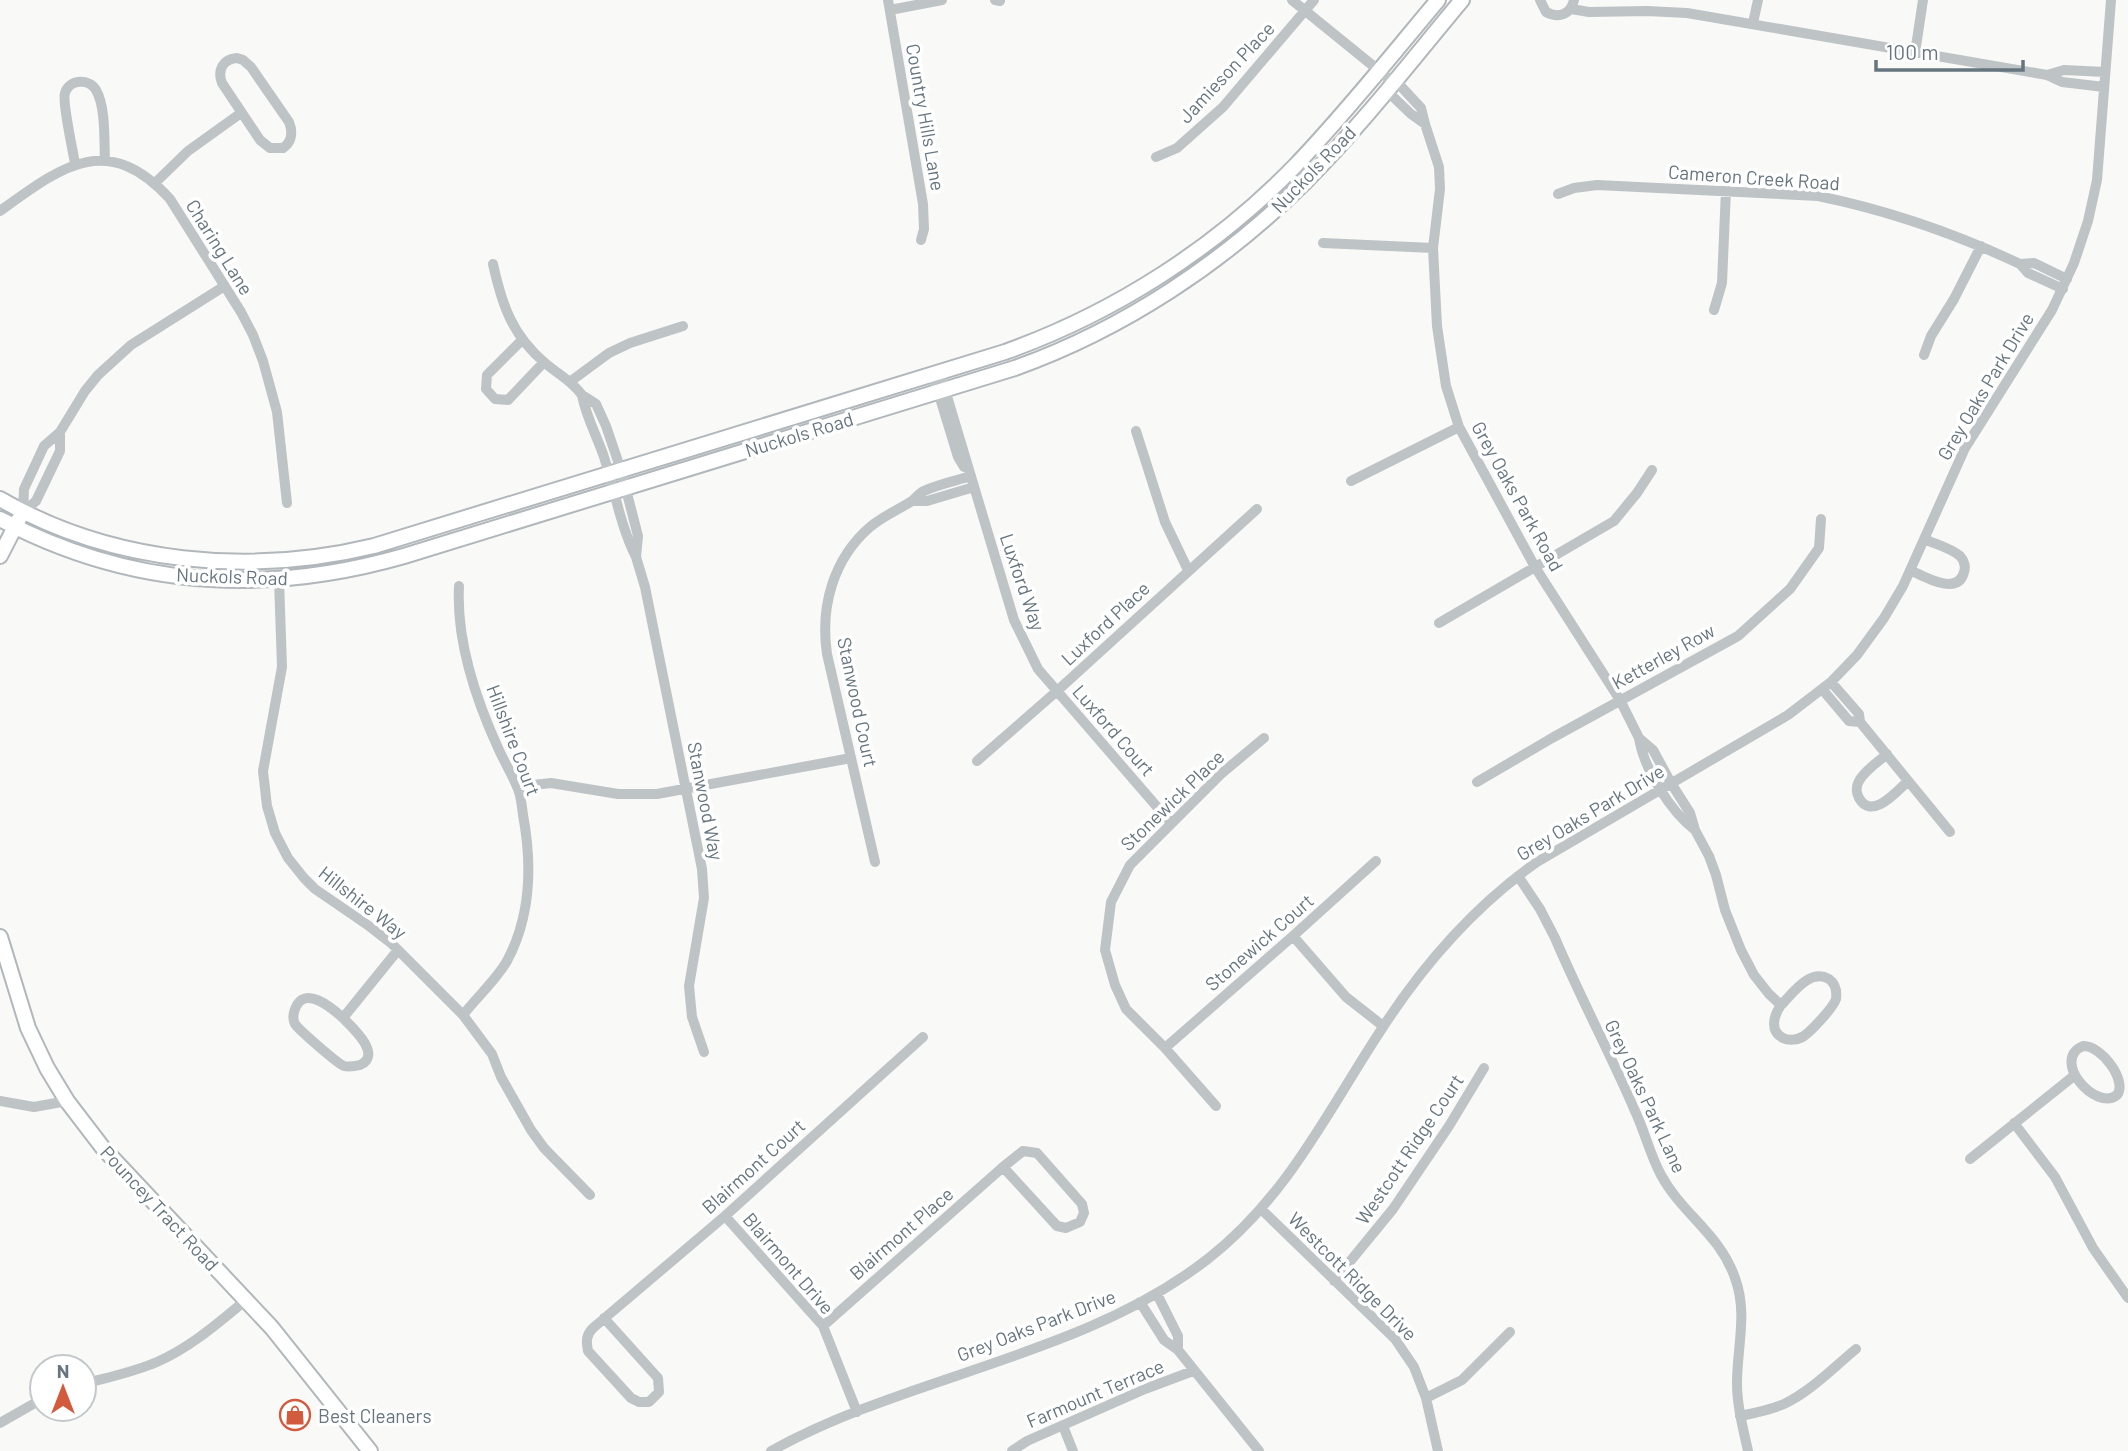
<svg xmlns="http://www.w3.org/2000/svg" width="2128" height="1451" viewBox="0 0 2128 1451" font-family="Barlow,sans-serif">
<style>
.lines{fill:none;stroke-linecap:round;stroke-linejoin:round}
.secondary-casing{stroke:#b1b7bb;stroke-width:18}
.minor{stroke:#bec3c6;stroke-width:10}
.secondary{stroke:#fff;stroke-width:14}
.labels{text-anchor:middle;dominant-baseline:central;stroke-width:7;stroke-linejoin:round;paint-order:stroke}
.street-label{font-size:19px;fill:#66757e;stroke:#fff}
.poi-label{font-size:19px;fill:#66757e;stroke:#fff;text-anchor:start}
</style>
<rect width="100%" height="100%" fill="#f9f9f7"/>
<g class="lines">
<g class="secondary-casing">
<path id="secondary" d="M0,499C112,564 250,576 374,546L1005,352C1114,313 1214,249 1295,166C1345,114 1391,56 1438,0
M0,519C130,588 264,596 404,556L1015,368C1124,329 1223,263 1305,182C1361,126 1411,61 1462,0
M0,556L19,519
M0,937L28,1028L47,1068L67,1101L103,1148L272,1328L370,1451"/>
</g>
<path class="minor" d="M888,0L923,204L924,229L921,240
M995,0L1000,1
M1292,0L1393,82
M1540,0L1546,12C1559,19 1571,14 1574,0
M1571,9L1589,12L1647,11L1687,13L2047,75
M890,10L942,0
M1753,23L1758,0
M1915,53L1923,0
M237,58L243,60L251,67L289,122C293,132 292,142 283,148H270L260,140L222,83C217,70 223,59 237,58Z
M2104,87L2062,82L2047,75L2064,70L2105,72
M1386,90L1411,114L1425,124L1421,108L1395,80
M1425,124L1439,167L1440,189L1433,248L1437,326L1446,386L1459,427L1535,567L1620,700L1639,738
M1156,157L1177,148L1223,107L1314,0
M75,164C73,151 62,101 65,93C69,79 89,78 96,90C106,107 104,141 105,161
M155,183L188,151L241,113
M1558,194L1574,188L1597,185L1818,196C1887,210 1956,234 2020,264
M0,211C61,167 107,130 170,199L241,312L253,335L263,361L277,412L287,503
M1323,243L1433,248
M493,264C502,305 512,335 545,363C559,375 571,380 582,395
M2063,289L2028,273L2020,264L2034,263L2067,279
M1714,310L1722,283L1726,190
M522,340L487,375L486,389L495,399L508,400L544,362
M1924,355L1931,336L1954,299L1981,246
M940,373L1014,620L1038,669L1171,823
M933,375L958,457L964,467
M571,381L609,353L630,343L683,326
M582,395L596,404L606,426L621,470L638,536L636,557C620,525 615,491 604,457C597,436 586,417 582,395Z
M1136,431L1165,522L1188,570
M1351,481L1459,427
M913,501H927L974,487
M23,512L24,489L44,446L60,432L85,391L98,375L131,345L223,287
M23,512L36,501L60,451V432
M636,557L645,587L702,869L704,898L689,986L692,1017L704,1052
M1910,570C1923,576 1958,597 1964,572C1966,567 1964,560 1960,556C1951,548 1935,544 1924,539
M279,580L282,667L263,771L267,806L275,833L288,858L304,878L315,889L369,926L391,943L463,1015L492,1054L501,1077L531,1130L544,1148L590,1195
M459,586C456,642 476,700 499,750C505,763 513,776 518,789C521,796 522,806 523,815C532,863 531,916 507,961C496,980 477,997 463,1015
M1439,623L1614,521L1637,493L1652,470
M1831,682L1859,714L1860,722L1950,832
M1822,689L1849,721L1860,722
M1887,754C1878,762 1864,771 1859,781C1856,786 1856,793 1859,798C1872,821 1897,791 1908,781
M977,761L1057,691L1257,509
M1477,782L1552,738L1738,636L1790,589L1819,548L1821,519
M519,789L533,785L551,783L618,794H657L851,758
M1695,830C1670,811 1644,769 1639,738L1653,750L1671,783L1690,813L1695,830L1709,856L1716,875L1725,910L1741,950L1754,975L1769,994L1781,1005C1774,1015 1769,1031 1783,1038C1789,1041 1798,1040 1804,1036C1812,1030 1833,1008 1836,999C1837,991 1836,984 1829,979C1810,968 1793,993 1781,1005
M875,862L827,654C820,607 833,559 870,527C883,516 898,510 912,501C916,498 919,493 924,491C939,484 955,481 971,476
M1518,876L1540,909L1555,938C1580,997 1610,1053 1635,1111C1645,1132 1650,1155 1661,1175C1682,1214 1720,1234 1735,1278C1748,1313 1737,1347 1737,1383C1737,1406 1743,1428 1748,1451
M1293,936L1346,997L1383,1026
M343,1018C352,1027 383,1055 360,1065C356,1066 348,1067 344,1066C338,1064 299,1030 295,1024C293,1020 293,1014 295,1009C304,984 332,1008 343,1018L398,950
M2083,1046C2101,1045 2128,1081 2117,1095C2096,1112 2050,1060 2083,1046Z
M1165,1048L1293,936L1376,861
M0,1101L34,1107L67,1101
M1216,1106L1165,1048L1126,1009L1115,985L1105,950L1111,902L1130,865L1221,774L1264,738
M2014,1123L2055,1177L2093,1248L2128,1298
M1970,1159L2075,1075
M1262,1210L1395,1339L1414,1367L1426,1398L1438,1451
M725,1216L823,1326L857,1412
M1334,1281L1393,1209L1449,1126L1484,1068
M1140,1302L1164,1340L1178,1350V1336L1157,1294
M604,1318L658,1378L659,1392L649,1402H639L631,1398L588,1351C586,1341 586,1335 593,1328L725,1216L923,1037
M823,1326L1003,1167L1057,1226L1066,1228L1080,1222L1084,1213L1082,1204L1037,1153L1023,1151L1003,1167
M1178,1350L1259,1451
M84,1384C109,1377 134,1372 157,1362C191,1347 218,1323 246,1300
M1426,1398L1462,1380L1510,1332
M1740,1416C1755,1413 1770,1410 1784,1404C1811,1391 1833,1368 1856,1349
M0,1423L42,1399
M1063,1426L1073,1451
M771,1451C910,1374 1083,1357 1209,1258C1289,1195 1328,1110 1383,1027C1424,964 1475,906 1537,862L1788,715L1831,682L1857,655L1884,618L1903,586L1965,448L2052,310L2074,263L2088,221L2097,180L2111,0
M1012,1451L1027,1441L1145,1389L1193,1371"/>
<use href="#secondary" class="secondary"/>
</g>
<defs>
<g id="shop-ring" transform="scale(1.575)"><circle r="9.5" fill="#fff" stroke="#d25b3e" stroke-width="1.5"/><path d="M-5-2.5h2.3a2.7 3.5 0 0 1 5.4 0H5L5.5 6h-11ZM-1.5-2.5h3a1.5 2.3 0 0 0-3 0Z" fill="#d25b3e"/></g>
</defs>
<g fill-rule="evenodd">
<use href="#shop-ring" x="295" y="1415"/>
</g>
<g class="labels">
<g class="street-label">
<text transform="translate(1226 72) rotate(-47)">Jamieson Place</text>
<text transform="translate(926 117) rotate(80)">Country Hills Lane</text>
<text transform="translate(1313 169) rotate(-46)">Nuckols Road</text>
<text transform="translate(1754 177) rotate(4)">Cameron Creek Road</text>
<text transform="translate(220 247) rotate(58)">Charing Lane</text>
<text transform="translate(1985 386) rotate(-59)">Grey Oaks Park Drive</text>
<text transform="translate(799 434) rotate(-17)">Nuckols Road</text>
<text transform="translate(1518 496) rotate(61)">Grey Oaks Park Road</text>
<text transform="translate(232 576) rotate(2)">Nuckols Road</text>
<text transform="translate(1023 582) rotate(71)">Luxford Way</text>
<text transform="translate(1105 623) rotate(-43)">Luxford Place</text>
<text transform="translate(1663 656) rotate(-29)">Ketterley Row</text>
<text transform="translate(858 702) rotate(78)">Stanwood Court</text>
<text transform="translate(1114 730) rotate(49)">Luxford Court</text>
<text transform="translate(514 740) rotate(69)">Hillshire Court</text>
<text transform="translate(1172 800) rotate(-44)">Stonewick Place</text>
<text transform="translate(706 801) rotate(79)">Stanwood Way</text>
<text transform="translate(1590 812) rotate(-31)">Grey Oaks Park Drive</text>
<text transform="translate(363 902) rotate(38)">Hillshire Way</text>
<text transform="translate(1259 942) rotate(-41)">Stonewick Court</text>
<text transform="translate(1646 1096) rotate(65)">Grey Oaks Park Lane</text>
<text transform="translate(1409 1149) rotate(-56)">Westcott Ridge Court</text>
<text transform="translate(753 1166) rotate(-42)">Blairmont Court</text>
<text transform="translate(160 1208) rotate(47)">Pouncey Tract Road</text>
<text transform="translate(901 1233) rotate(-41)">Blairmont Place</text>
<text transform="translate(789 1263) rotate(49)">Blairmont Drive</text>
<text transform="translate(1353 1276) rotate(45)">Westcott Ridge Drive</text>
<text transform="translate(1036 1325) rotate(-21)">Grey Oaks Park Drive</text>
<text transform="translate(1095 1393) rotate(-23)">Farmount Terrace</text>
</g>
<g class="poi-label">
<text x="318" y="1415">Best Cleaners</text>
</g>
</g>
<g transform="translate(63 1388)"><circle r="33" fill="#ffffff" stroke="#c2c8cb" stroke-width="2"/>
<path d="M0-5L12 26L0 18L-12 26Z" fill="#d25b3e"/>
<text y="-10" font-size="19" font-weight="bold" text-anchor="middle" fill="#66757e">N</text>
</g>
<path d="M1876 60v10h147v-10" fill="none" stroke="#66757e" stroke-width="3.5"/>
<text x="1886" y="60" font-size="21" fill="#66757e" stroke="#ffffff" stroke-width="5" paint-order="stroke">100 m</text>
</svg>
